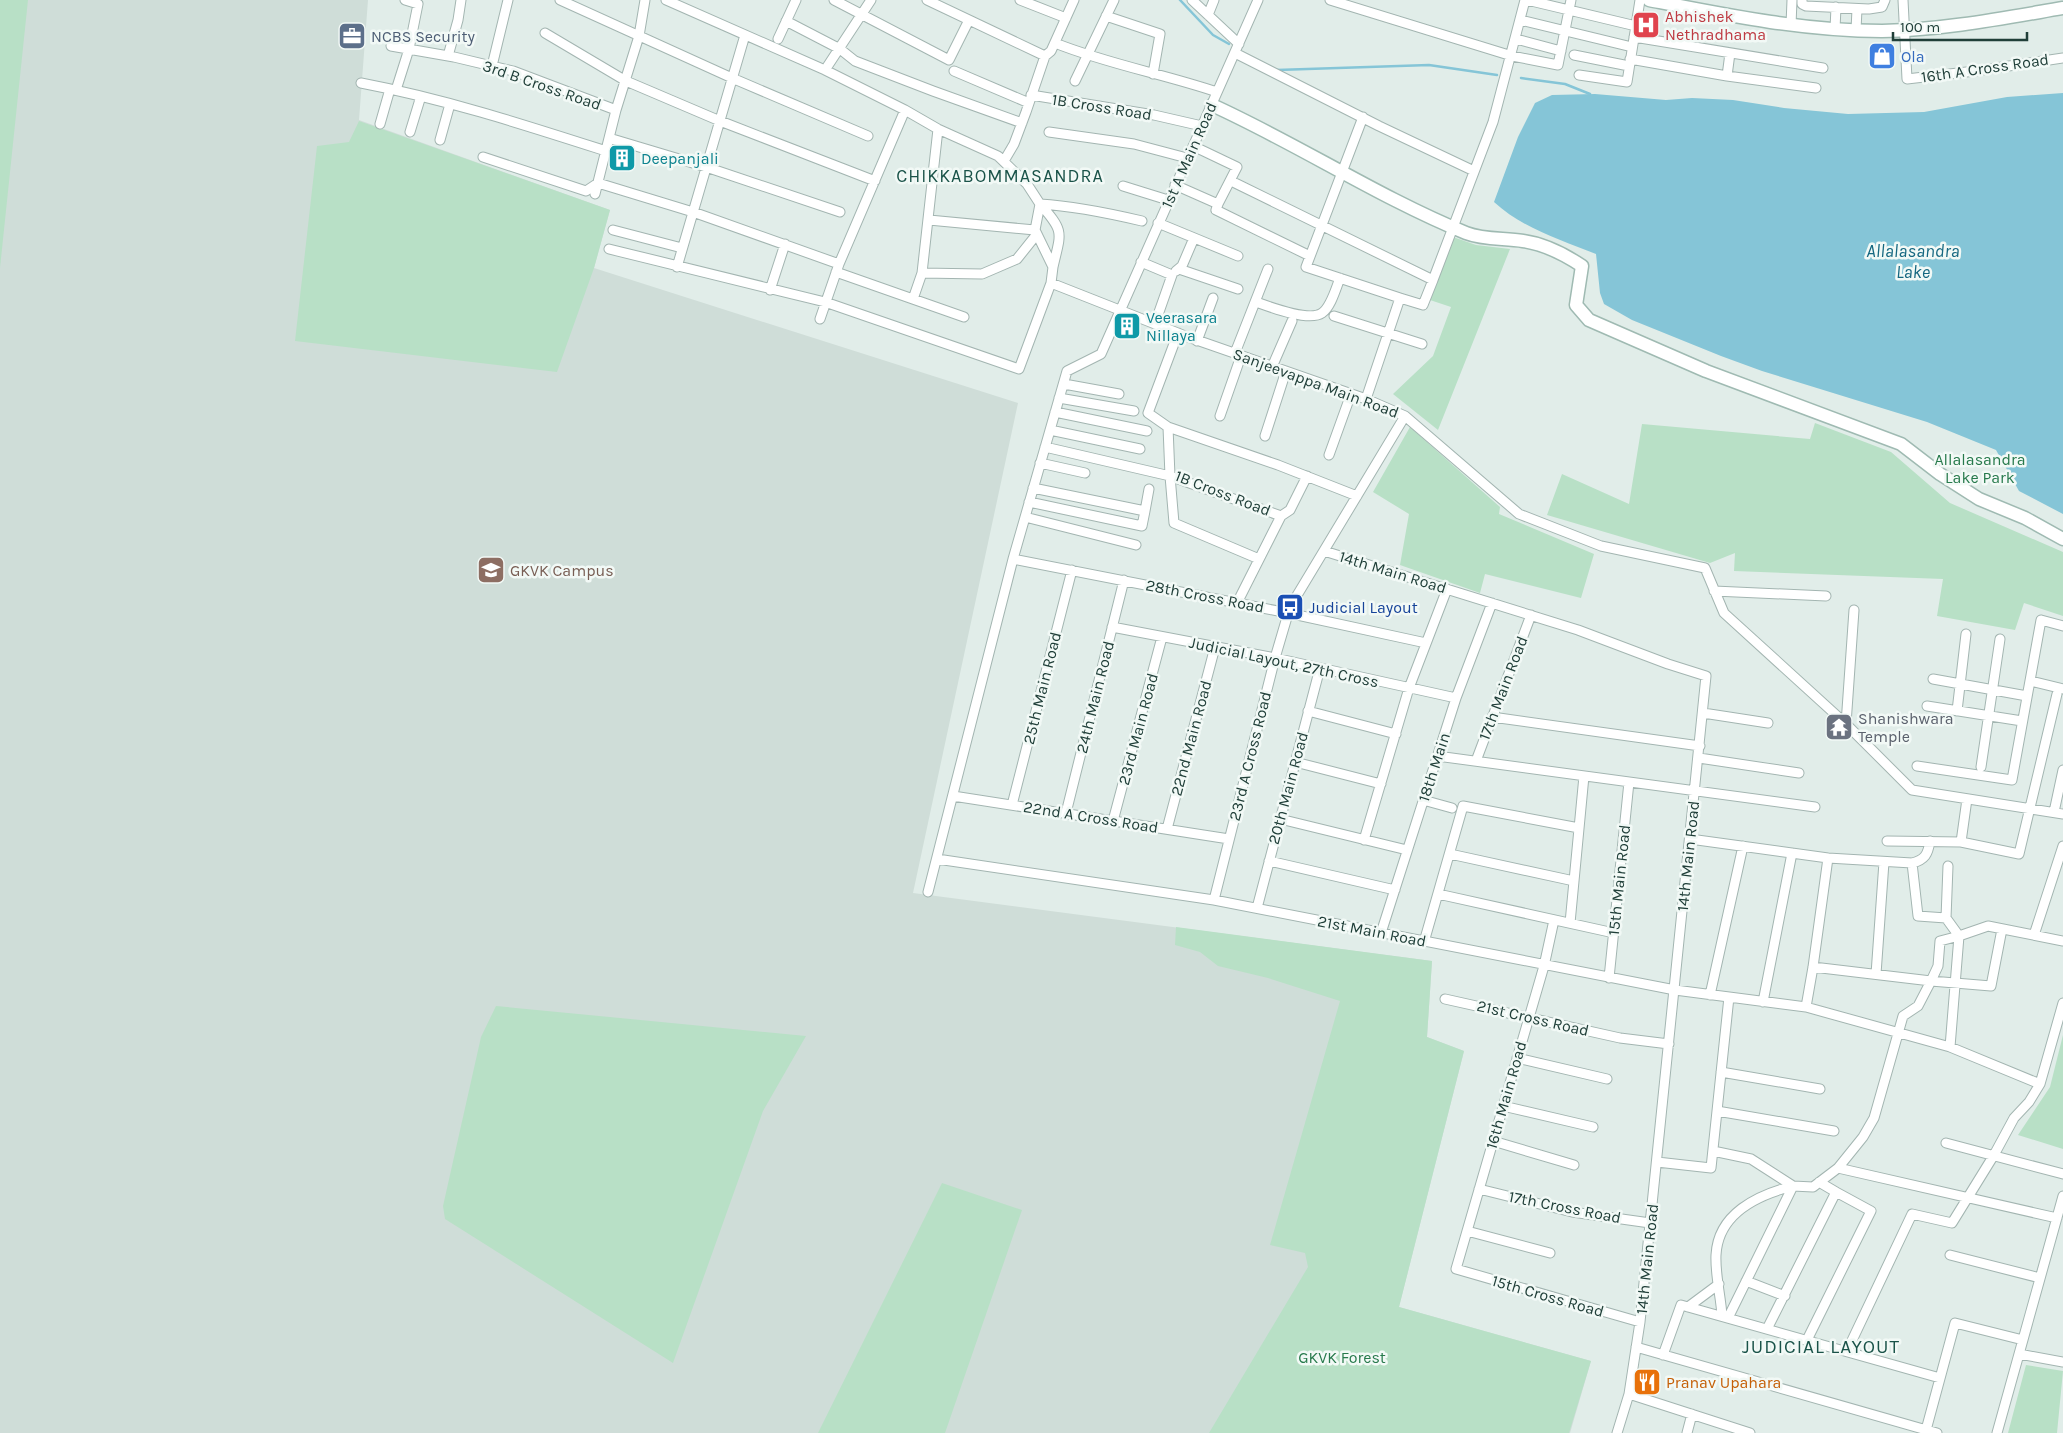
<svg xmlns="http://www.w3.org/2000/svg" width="2063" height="1433" viewBox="0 0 2063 1433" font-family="Karla,sans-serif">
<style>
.built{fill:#cfddd8}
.green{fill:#b8e0c6}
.water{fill:#85c5d7}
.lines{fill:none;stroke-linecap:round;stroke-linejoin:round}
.stream{stroke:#85c5d7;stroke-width:2.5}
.street-casing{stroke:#a3b5b1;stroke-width:11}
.secondary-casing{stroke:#9fbab2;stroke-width:15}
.street{stroke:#fff;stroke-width:9}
.secondary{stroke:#fff;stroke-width:12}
.labels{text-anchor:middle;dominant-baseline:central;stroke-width:5;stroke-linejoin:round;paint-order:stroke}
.health-label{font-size:16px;fill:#be3a42;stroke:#f2f9f6;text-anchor:start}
.service-label{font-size:16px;fill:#4e5e75;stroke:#f2f9f6;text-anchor:start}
.shop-label{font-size:16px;fill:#366cbe;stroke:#f2f9f6;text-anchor:start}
.street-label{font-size:16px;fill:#203f39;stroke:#f2f9f6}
.culture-label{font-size:16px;fill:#0d838f;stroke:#f2f9f6;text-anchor:start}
.park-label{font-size:16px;fill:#277a4c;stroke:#f2f9f6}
.education-label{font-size:16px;fill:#785e54;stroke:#f2f9f6;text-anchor:start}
.transit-label{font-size:16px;fill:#164399;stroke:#f2f9f6;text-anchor:start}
.worship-label{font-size:16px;fill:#5b616d;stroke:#f2f9f6;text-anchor:start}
.food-label{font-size:16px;fill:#c56008;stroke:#f2f9f6;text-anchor:start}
.neighbourhood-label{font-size:18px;letter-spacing:1px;fill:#1a5349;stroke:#f2f9f6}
.water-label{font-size:18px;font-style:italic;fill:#156780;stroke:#f2f9f6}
.quarter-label{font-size:19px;letter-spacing:1px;fill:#1a5349;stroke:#f2f9f6}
</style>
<rect width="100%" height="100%" fill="#e1ede9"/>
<path class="built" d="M0,0H368L359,120L610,210L594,268L1018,403L913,893L1432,961L1427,1037L1464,1051L1399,1307L1591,1361L1570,1433H0Z"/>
<path class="green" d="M0,0H28L0,268Z
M359,121L610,210L594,268L557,372L295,341L317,146L349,142Z
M1453,237L1476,245L1510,249L1438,430L1393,394L1433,356L1451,307L1430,300Z
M1815,423L1891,452L1950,503L2063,552V616L2024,603L2015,630L1937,616L1943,579L1734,571L1735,553L1710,563L1547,515L1562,474L1629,504L1642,424L1810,439Z
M1410,427L1500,507L1499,514L1594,554L1581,598L1485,574L1480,593L1400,565L1409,514L1373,492Z
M1176,927L1432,961L1427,1037L1464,1051L1399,1307L1591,1361L1569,1433H1209L1308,1267L1305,1253L1270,1245L1340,1001L1268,978L1218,966L1200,952L1175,945Z
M496,1006L806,1036L763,1111L673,1363L445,1219L443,1206L481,1037Z
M2063,1035V1149L2018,1135L2050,1087Z
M942,1183L1022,1210L945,1433H818Z
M2026,1365L2063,1371L2057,1433H2008Z"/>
<path class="water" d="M2063,93V514L2019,491L1996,450L1927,422L1762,371L1721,356L1632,320L1604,304L1600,293L1596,254C1561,240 1522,228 1494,202L1518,137L1535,103L1552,95L1595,94L1666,100L1692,98L1733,100L1784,108L1848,114L1924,112L2007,97Z"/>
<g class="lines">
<path class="stream" d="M1180,0L1213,35L1229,44
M1277,70L1429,65L1497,75
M1521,78L1565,84L1590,94"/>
<g class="street-casing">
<path id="street" d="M560,0L732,78L868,136
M666,0L825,70L905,110L938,129L998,156L1027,184L1040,204L1035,230L1053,267L1051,283
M834,0L949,60L969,20
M927,0L1045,56
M1020,0L1066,18
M1192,0L1239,44
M1330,0L1512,56L1558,65L1571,0
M1527,0L1636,26
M1802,0V4L1806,6L1869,9L1882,7L1885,0
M1903,0L1907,79L1975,71L2063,58
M1208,15L1214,0
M1106,16L1160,34L1153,74
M1520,20L1632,47
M786,21L840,49L855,61L933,91L1022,123
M1791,25L1792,0
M1835,29L1836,7
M1856,30L1857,9
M545,33L626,81L720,121L875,181
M1634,37L1823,68
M778,39L796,0
M1516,39L1561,51
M1055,43C1107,64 1164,74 1217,92
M391,46L454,57L513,71L616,110
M1235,53L1379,126L1474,171
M1574,55L1629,66
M448,56L458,20L461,0
M1630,59L1727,76L1816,88
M492,66L508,0
M825,70L871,0
M954,71L1029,103
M1579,75L1627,82L1640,0
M1727,76L1730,53
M1075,81L1114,0
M361,83C445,99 525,125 606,151
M396,90L409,49L418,4L405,0
M1031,95L1154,115L1202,126
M1363,117L1306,267L1400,298L1366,399
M380,124L390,89
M938,129L922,273L982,274L1017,259L1037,234
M410,132L421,96
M1049,132L1134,144L1187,158
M609,138L706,167L840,212
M440,140L450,104
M1193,146L1237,167L1218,204
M483,157L586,191L598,183L693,212L839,264
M1004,161L1014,144L1026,112L1045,56L1051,51L1074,0
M1231,181L1433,280L1493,122L1525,0
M1175,185L1218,204L1216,210L1310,256
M1123,186L1168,200
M595,194L616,110L639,36L645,0
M1040,204C1075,206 1108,213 1142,221
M1040,204C1065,232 1061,232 1053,267
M929,220L1035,230
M1158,223L1238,256
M613,230L682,248
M609,249L825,302L1019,369L1051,283L1188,337L1366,399L1405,416L1519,514L1601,546L1705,568L1724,613L1846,724L1912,790L2063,814
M1141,262L1172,275L1159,312
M677,267L745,35
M1179,269L1238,289
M1176,271L1182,266L1194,238
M836,272L964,317
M770,290L785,244
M1400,298L1423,305L1433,280
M913,299L922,273
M1256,302C1270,307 1309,322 1322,313C1331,307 1336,288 1340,278
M1334,316L1422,344
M820,319L839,264L905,110
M1178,333L1148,413L1168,427L1170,476L1281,516
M1197,341L1213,298
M1235,353L1268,269
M1272,367L1292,321
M1064,384L1119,394
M1059,398L1134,411
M1055,412L1147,431
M1220,416L1241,356
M1168,427L1278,465L1357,496
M1050,430L1140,449
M1265,436L1286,371
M1045,447L1170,476L1174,523L1259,559
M1329,455L1351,394
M1040,463L1085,473
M1033,488L1145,511L1149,489
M1029,502L1142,526L1145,511
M1281,516L1290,510L1307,476
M1025,517L1136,545
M1324,551L1578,630L1668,664L1706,676L1640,1322L1629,1394L1617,1433
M1013,559L1288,613L1426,643
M1714,591L1826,596
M1237,603L1281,516
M1112,627L1275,658L1456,698
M1933,679L2027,696
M2031,681L2063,689
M1927,706L2022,721
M1308,711L1396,734
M1957,711L1966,634
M1703,713L1768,723
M1492,717L1700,746
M1846,724L1854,610
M1437,756L1815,807
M1699,758L1799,773
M1476,761L1531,615
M1295,762L1381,784
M1917,766L2012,780L2041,620L2063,626
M1981,767L2000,639
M953,796L1229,839
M1423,800L1452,808
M1012,805L1072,570
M2054,812L2063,770
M1066,813L1124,580
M1280,819L1407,850
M1113,821L1162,637
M1167,829L1215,647
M1690,839L1828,858L1912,863L1918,916L1946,918
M1364,840L1409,688L1447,589
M1887,841L1961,842L2019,854L2057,694
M1961,842L1967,799
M1450,854L1574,881
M937,859L1214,900L1675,990L1806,1007L1950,1047L2040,1084
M1269,861L1395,890
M1912,863C1925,860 1928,854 1930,841
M928,892L1013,559L1067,371L1101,354L1258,0
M1438,894L1614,933
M1214,900L1275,658L1290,607L1405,416
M1257,908L1320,668
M1554,920L1544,966L1456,1269L1640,1322
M1570,923L1584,776
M1381,933L1456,698L1492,603
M2034,935L2063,846
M1424,942L1463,806L1579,828
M1813,967L1931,981L1938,966L1940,941L1959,936L1946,918L1948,866
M1876,974L1884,862
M1609,978L1629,782
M1710,995L1743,846
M1445,999L1620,1038L1669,1044
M1763,1002L1792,853
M1806,1007L1813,967L1828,858
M1950,1047L1959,936L1988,926L2063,941
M1517,1058L1607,1079
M1721,1072L1820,1089
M1503,1106L1593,1127
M1717,1111L1834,1131
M1493,1141L1574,1165
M1946,1143L2063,1174
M1713,1151L1751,1159L1793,1186
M1657,1162L1711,1168L1729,997
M1838,1168L2057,1218
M1479,1189L1572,1212L1650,1223
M1467,1231L1550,1253
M1950,1255L2040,1278
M1746,1281L1785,1296
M1688,1307L1719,1284
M1722,1316C1721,1297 1715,1275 1716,1255C1718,1214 1757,1195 1793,1186
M1728,1318L1793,1186L1813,1187L1838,1168L1863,1137L1874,1118L1903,1016L1918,1006L1931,981L1991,986L2002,929
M1767,1329L1836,1192L1819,1182
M1807,1340L1871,1211L1836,1192
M1636,1347L1937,1433
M1847,1351L1912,1214L1952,1223L1994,1155L2014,1118L2029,1102L2040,1084L2063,1003
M2019,1354L2063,1362
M1663,1355L1681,1305L1940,1378
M1629,1394L1750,1433
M1926,1430L1955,1323L2023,1340
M1687,1433L1692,1414
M1997,1433L2063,1196"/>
</g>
<g class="secondary-casing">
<path id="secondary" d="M1649,0C1726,15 1804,31 1882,31C1943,30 2004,18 2063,8
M1212,105C1298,144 1378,197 1466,233C1484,240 1504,238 1523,241C1544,244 1564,254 1582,266L1576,305L1589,320L1706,371L1901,444L1940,474L1979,499L2025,518L2063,539"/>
</g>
<use href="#street" class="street"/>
<use href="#secondary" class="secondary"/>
</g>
<defs>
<g id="hospital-square" transform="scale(1.4375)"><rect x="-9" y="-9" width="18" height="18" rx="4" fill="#e0444e" stroke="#f2f9f6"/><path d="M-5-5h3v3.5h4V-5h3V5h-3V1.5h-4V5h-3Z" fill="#fff"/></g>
<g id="office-square" transform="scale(1.4375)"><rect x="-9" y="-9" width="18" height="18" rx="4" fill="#5c6f8a" stroke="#f2f9f6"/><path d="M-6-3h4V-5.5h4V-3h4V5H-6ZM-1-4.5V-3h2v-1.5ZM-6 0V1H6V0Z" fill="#fff"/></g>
<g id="shop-square" transform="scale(1.4375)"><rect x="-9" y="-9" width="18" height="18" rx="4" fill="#3f7fe0" stroke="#f2f9f6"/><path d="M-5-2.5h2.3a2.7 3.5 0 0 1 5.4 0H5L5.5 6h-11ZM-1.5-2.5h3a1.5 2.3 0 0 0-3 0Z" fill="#fff"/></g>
<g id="building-square" transform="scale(1.4375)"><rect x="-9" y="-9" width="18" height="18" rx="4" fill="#0f9aa8" stroke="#f2f9f6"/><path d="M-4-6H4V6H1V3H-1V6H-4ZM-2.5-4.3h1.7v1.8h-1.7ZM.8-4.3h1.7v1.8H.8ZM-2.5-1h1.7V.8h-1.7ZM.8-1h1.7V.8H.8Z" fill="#fff"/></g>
<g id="university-square" transform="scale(1.4375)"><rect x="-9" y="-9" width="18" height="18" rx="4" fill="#8d6e63" stroke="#f2f9f6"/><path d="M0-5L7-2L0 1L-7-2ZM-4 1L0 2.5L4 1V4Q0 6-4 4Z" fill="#fff"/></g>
<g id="bus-square" transform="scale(1.4375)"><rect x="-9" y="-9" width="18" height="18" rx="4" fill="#1a4fb4" stroke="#f2f9f6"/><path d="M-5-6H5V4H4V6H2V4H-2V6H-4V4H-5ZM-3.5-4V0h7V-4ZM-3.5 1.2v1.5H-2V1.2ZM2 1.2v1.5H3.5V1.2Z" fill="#fff"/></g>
<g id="temple-square" transform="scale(1.4375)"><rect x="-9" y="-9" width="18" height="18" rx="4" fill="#6b7280" stroke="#f2f9f6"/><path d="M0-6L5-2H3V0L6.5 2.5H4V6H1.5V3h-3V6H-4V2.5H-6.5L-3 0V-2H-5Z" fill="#fff"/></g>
<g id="restaurant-square" transform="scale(1.4375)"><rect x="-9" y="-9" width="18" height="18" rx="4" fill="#e8710a" stroke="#f2f9f6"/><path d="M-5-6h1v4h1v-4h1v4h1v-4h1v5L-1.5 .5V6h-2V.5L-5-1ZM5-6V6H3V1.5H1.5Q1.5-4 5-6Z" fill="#fff"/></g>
</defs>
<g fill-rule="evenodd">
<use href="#hospital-square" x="1646" y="25"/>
<use href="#office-square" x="352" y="36"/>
<use href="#shop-square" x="1882" y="56"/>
<use href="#building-square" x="622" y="158"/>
<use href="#building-square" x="1127" y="326"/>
<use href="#university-square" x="491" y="570"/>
<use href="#bus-square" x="1290" y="607"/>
<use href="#temple-square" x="1839" y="727"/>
<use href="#restaurant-square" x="1647" y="1382"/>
</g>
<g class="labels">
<g class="health-label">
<text x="1665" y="16">Abhishek<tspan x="1665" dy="18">Nethradhama</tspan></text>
</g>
<g class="service-label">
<text x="371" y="36">NCBS Security</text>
</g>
<g class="shop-label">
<text x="1901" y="56">Ola</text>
</g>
<g class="street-label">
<text transform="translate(1985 68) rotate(-8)">16th A Cross Road</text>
<text transform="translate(542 85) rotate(19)">3rd B Cross Road</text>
<text transform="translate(1102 107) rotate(9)">1B Cross Road</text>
<text transform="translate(1189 155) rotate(-66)">1st A Main Road</text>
<text transform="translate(1316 383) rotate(20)">Sanjeevappa Main Road</text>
<text transform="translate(1223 493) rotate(21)">1B Cross Road</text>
<text transform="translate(1393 572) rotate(17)">14th Main Road</text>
<text transform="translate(1205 596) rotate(11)">28th Cross Road</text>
<text transform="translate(1284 662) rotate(12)">Judicial Layout, 27th Cross</text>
<text transform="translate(1042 688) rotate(-76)">25th Main Road</text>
<text transform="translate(1503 688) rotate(-69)">17th Main Road</text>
<text transform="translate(1095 697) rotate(-76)">24th Main Road</text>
<text transform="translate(1138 729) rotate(-75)">23rd Main Road</text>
<text transform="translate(1191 738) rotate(-75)">22nd Main Road</text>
<text transform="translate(1250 756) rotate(-76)">23rd A Cross Road</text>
<text transform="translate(1434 767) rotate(-72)">18th Main</text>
<text transform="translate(1288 788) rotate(-75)">20th Main Road</text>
<text transform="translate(1091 817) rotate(9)">22nd A Cross Road</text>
<text transform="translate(1688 856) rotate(-84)">14th Main Road</text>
<text transform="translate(1619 880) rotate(-84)">15th Main Road</text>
<text transform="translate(1372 931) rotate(11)">21st Main Road</text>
<text transform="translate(1533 1018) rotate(13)">21st Cross Road</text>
<text transform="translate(1506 1095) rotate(-74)">16th Main Road</text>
<text transform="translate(1565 1207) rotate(11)">17th Cross Road</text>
<text transform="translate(1647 1259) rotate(-84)">14th Main Road</text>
<text transform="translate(1548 1296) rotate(16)">15th Cross Road</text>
</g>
<g class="culture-label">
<text x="641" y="158">Deepanjali</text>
<text x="1146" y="317">Veerasara<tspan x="1146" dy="18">Nillaya</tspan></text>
</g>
<g class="park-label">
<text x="1980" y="459">Allalasandra<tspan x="1980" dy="18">Lake Park</tspan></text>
<text x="1342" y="1357">GKVK Forest</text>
</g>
<g class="education-label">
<text x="510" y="570">GKVK Campus</text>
</g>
<g class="transit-label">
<text x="1309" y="607">Judicial Layout</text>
</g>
<g class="worship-label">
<text x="1858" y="718">Shanishwara<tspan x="1858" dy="18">Temple</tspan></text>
</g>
<g class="food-label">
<text x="1666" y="1382">Pranav Upahara</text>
</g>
<g class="neighbourhood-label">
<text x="1000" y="176">CHIKKABOMMASANDRA</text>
</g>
<g class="water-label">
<text x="1913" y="251">Allalasandra<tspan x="1913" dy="21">Lake</tspan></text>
</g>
<g class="quarter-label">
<text x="1821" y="1347">JUDICIAL LAYOUT</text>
</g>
</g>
<path d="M1893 32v8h134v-8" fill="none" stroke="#203f39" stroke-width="2.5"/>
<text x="1900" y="32" font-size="15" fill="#203f39" stroke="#f2f9f6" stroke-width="4" paint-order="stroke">100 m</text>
</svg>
